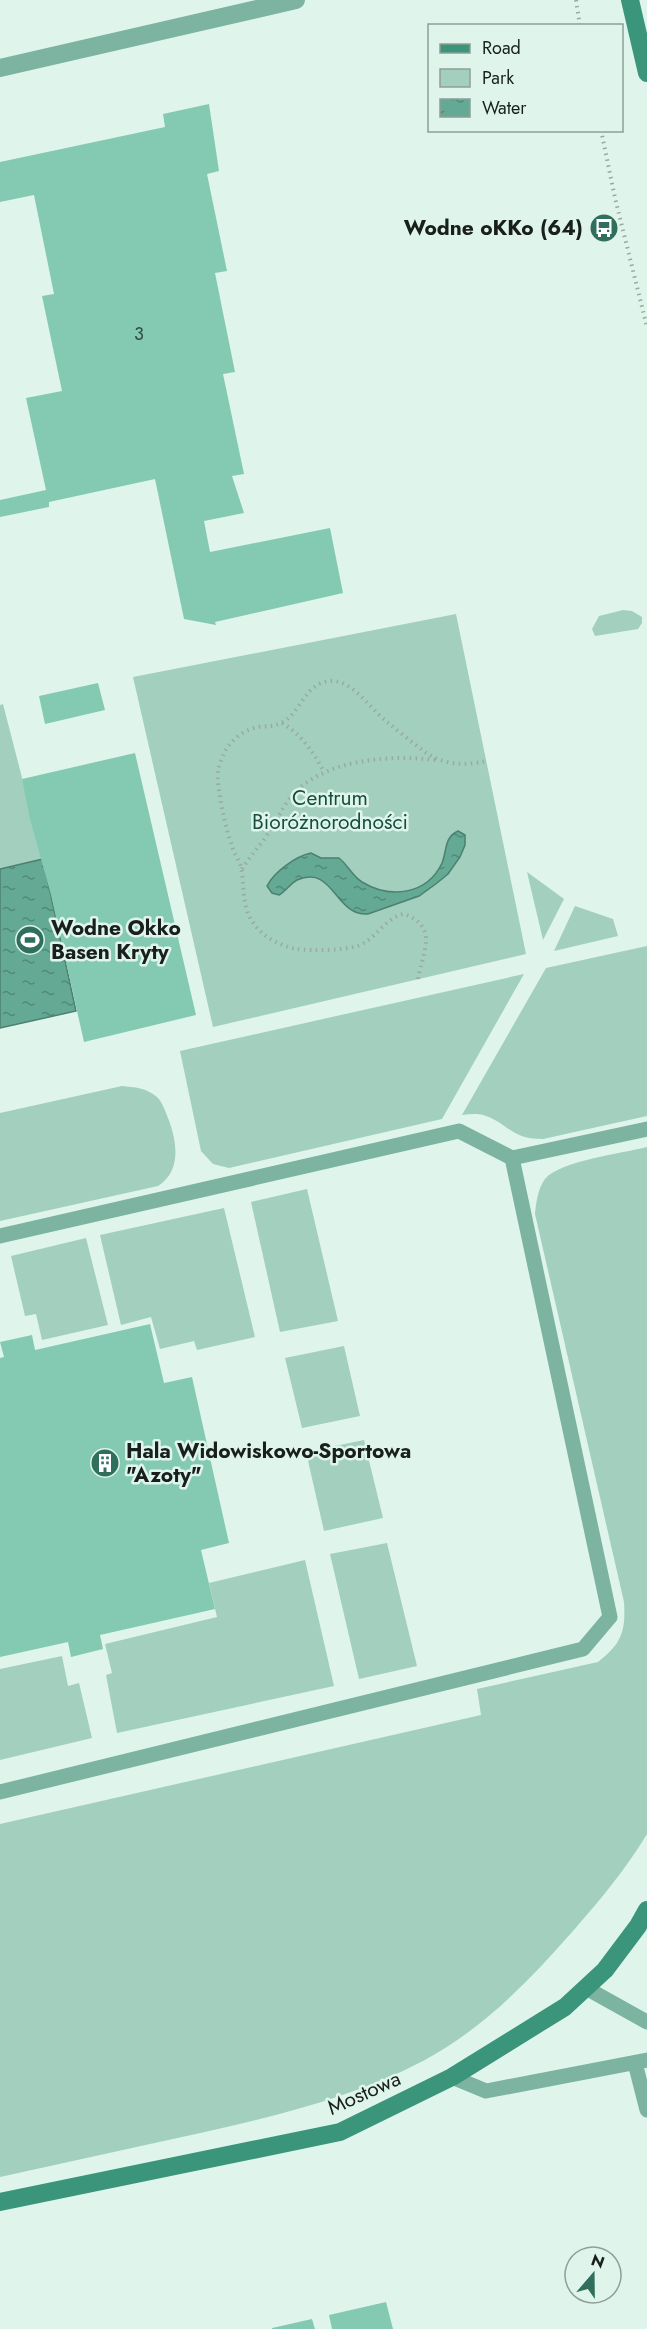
<svg xmlns="http://www.w3.org/2000/svg" width="647" height="2329" viewBox="0 0 647 2329" font-family="Jost,sans-serif">
<style>
.green{fill:#a3cfbf}
.water{fill:url(#water-ripples);stroke:#4c8070;stroke-width:1.5}
.building{fill:#84cab3}
.lines{fill:none;stroke-linecap:round;stroke-linejoin:round}
.path{stroke:#99aaa3;stroke-width:4;stroke-dasharray:1.5 4.5;stroke-linecap:butt}
.lane{stroke:#7db3a1;stroke-width:15}
.street{stroke:#7db3a1;stroke-width:18}
.secondary{stroke:#3b957b;stroke-width:18}
.labels{text-anchor:middle;dominant-baseline:central;stroke-width:5;stroke-linejoin:round;paint-order:stroke}
.number-label{font-size:18px;fill:#334a42}
.poi-label{font-size:21px;font-weight:bold;fill:#181f1d;stroke:#dff5ec;text-anchor:start}
.park-label{font-size:21px;fill:#144e3f;stroke:#dff5ec}
.street-label{font-size:21px;fill:#181f1d;stroke:#dff5ec}
</style>
<defs>
<pattern id="water-ripples" width="26" height="14" patternUnits="userSpaceOnUse" patternTransform="scale(1.5)"><rect width="26" height="14" fill="#63a993"/><path d="M2 4q2-2 4 0t4 0M15 11q2-2 4 0t4 0" fill="none" stroke="#518977"/></pattern>
</defs>
<rect width="100%" height="100%" fill="#dff5ec"/>
<path class="green" d="M623,610L632,611L642,617V623L638,629L595,636L592,629L599,616Z
M456,614L526,954L213,1027L133,677Z
M3,704L43,859L0,869V705Z
M527,872L564,899L543,940Z
M575,906L613,919L618,936L554,951Z
M647,946V1116L543,1139C511,1139 510,1125 486,1116C479,1113 470,1114 462,1115L546,968Z
M524,974L442,1119L229,1168L213,1164L201,1151L180,1051Z
M122,1086C134,1087 147,1088 157,1097C163,1103 165,1111 168,1118C177,1141 182,1171 158,1186L0,1221V1113Z
M647,1147V1834C626,1869 600,1900 573,1931C529,1981 483,2029 423,2061C348,2100 264,2119 182,2137C121,2150 61,2164 0,2177V1824L481,1715L477,1689L598,1662C621,1644 626,1632 624,1602L535,1214C536,1203 538,1188 545,1179C559,1161 624,1153 647,1147Z
M307,1189L338,1321L280,1332L251,1202Z
M224,1208L255,1337L197,1350L194,1341L160,1349L151,1317L121,1325L100,1235Z
M86,1238L108,1325L42,1340L36,1314L25,1316L11,1256Z
M344,1346L360,1416L302,1428L285,1358Z
M364,1440L383,1518L324,1531L306,1452Z
M387,1543L417,1666L359,1679L330,1554Z
M305,1560L334,1686L117,1733L106,1675L112,1673L105,1644L217,1617L209,1583Z
M62,1656L68,1686L79,1683L92,1738L0,1760V1669Z"/>
<path class="water" d="M458,831L465,835V845L460,857L448,874L437,883L419,896L368,914C334,916 334,864 297,880C290,884 286,891 279,895L272,893L267,886C274,872 296,856 311,853L321,858H339C348,865 352,876 362,882C390,899 427,895 442,863C447,851 444,837 458,831Z
M43,859L76,1011L0,1028V869Z"/>
<path class="building" d="M209,104L219,171L207,174L227,271L215,273L235,372L223,374L244,474L232,476L244,513L204,521L210,552L330,528L343,593L215,622L216,625L184,619L155,479L49,502V507L0,517V500L46,490L26,398L62,391L42,296L54,294L34,195L0,202V162L165,127L163,114Z
M98,683L105,710L45,724L39,696Z
M135,753L196,1015L84,1042L51,895L30,819L22,779Z
M150,1324L164,1383L192,1377L229,1543L201,1550L215,1609L100,1635L103,1649L71,1657L68,1642L0,1657V1358L4,1357L0,1342L32,1335L35,1350Z
M386,2302L393,2329H332L329,2315Z
M312,2319L315,2329H272V2328Z"/>
<g class="lines">
<path class="path" d="M576,0L580,26
M601,130L615,198L647,327
M282,723C301,734 314,753 324,772
M242,869C250,856 261,845 269,832C278,818 285,802 297,790C333,758 392,755 437,760
M418,979C423,951 439,927 404,914C387,917 378,935 364,943C351,951 312,951 296,949C281,946 263,937 254,924C241,907 245,887 241,867C239,860 234,854 232,846C226,831 216,786 218,770C219,765 222,758 224,753C231,740 244,729 259,727C267,726 274,727 281,723C298,715 303,692 319,684C347,670 368,707 386,721C398,731 413,743 425,752C443,765 466,766 486,761"/>
<path class="lane" d="M0,1236L459,1131L512,1158L647,1129
M0,1792L583,1649L610,1617L512,1158
M586,1988L647,2022
M635,2063L647,2110
M452,2077L486,2091L647,2060"/>
<path class="street" d="M0,68L296,0"/>
<path class="secondary" d="M630,0L647,73
M0,2202L340,2132L452,2077L565,2007L605,1970L638,1926L647,1910"/>
</g>
<defs>
<g id="bus-disc" transform="scale(1.5)"><circle r="9.5" fill="#306f5c" stroke="#dff5ec"/><path d="M-5-6H5V4H4V6H2V4H-2V6H-4V4H-5ZM-3.5-4V0h7V-4ZM-3.5 1.2v1.5H-2V1.2ZM2 1.2v1.5H3.5V1.2Z" fill="#fff"/></g>
<g id="stadium-disc" transform="scale(1.5)"><circle r="9.5" fill="#306f5c" stroke="#dff5ec"/><path d="M0-5a6.5 5 0 1 0 0 10a6.5 5 0 1 0 0-10ZM-3.5-1.8h7v3.6h-7Z" fill="#fff"/></g>
<g id="building-disc" transform="scale(1.5)"><circle r="9.5" fill="#306f5c" stroke="#dff5ec"/><path d="M-4-6H4V6H1V3H-1V6H-4ZM-2.5-4.3h1.7v1.8h-1.7ZM.8-4.3h1.7v1.8H.8ZM-2.5-1h1.7V.8h-1.7ZM.8-1h1.7V.8H.8Z" fill="#fff"/></g>
</defs>
<g fill-rule="evenodd">
<use href="#bus-disc" x="604" y="228"/>
<use href="#stadium-disc" x="30" y="940"/>
<use href="#building-disc" x="105" y="1463"/>
</g>
<g class="labels">
<g class="number-label">
<text x="139" y="334">3</text>
</g>
<g class="poi-label">
<text x="583" y="228" text-anchor="end">Wodne oKKo (64)</text>
<text x="51" y="928">Wodne Okko<tspan x="51" dy="24">Basen Kryty</tspan></text>
<text x="126" y="1451">Hala Widowiskowo-Sportowa<tspan x="126" dy="24">"Azoty"</tspan></text>
</g>
<g class="park-label">
<text x="330" y="798">Centrum<tspan x="330" dy="24">Bioróżnorodności</tspan></text>
</g>
<g class="street-label">
<text transform="translate(364 2093) rotate(-24)">Mostowa</text>
</g>
</g>
<rect x="428" y="24" width="195" height="108" fill="#dff5ec" stroke="#8f9f99" stroke-width="1.5"/>
<rect x="440" y="44" width="30" height="9" fill="#3b957b" stroke="#8f9f99" stroke-width="1.5"/>
<text x="482" y="54" font-size="18" fill="#181f1d">Road</text>
<rect x="440" y="69" width="30" height="18" fill="#a3cfbf" stroke="#8f9f99" stroke-width="1.5"/>
<text x="482" y="84" font-size="18" fill="#181f1d">Park</text>
<rect x="440" y="99" width="30" height="18" fill="url(#water-ripples)" stroke="#8f9f99" stroke-width="1.5"/>
<text x="482" y="114" font-size="18" fill="#181f1d">Water</text>
<g transform="translate(593 2275) rotate(20)"><circle r="28" fill="#dff5ec" stroke="#8f9f99" stroke-width="1.5"/>
<path d="M0-4.5L10 22L0 15L-10 22Z" fill="#306f5c"/>
<text y="-9" font-size="16" font-weight="bold" text-anchor="middle" fill="#181f1d">N</text>
</g>
</svg>
